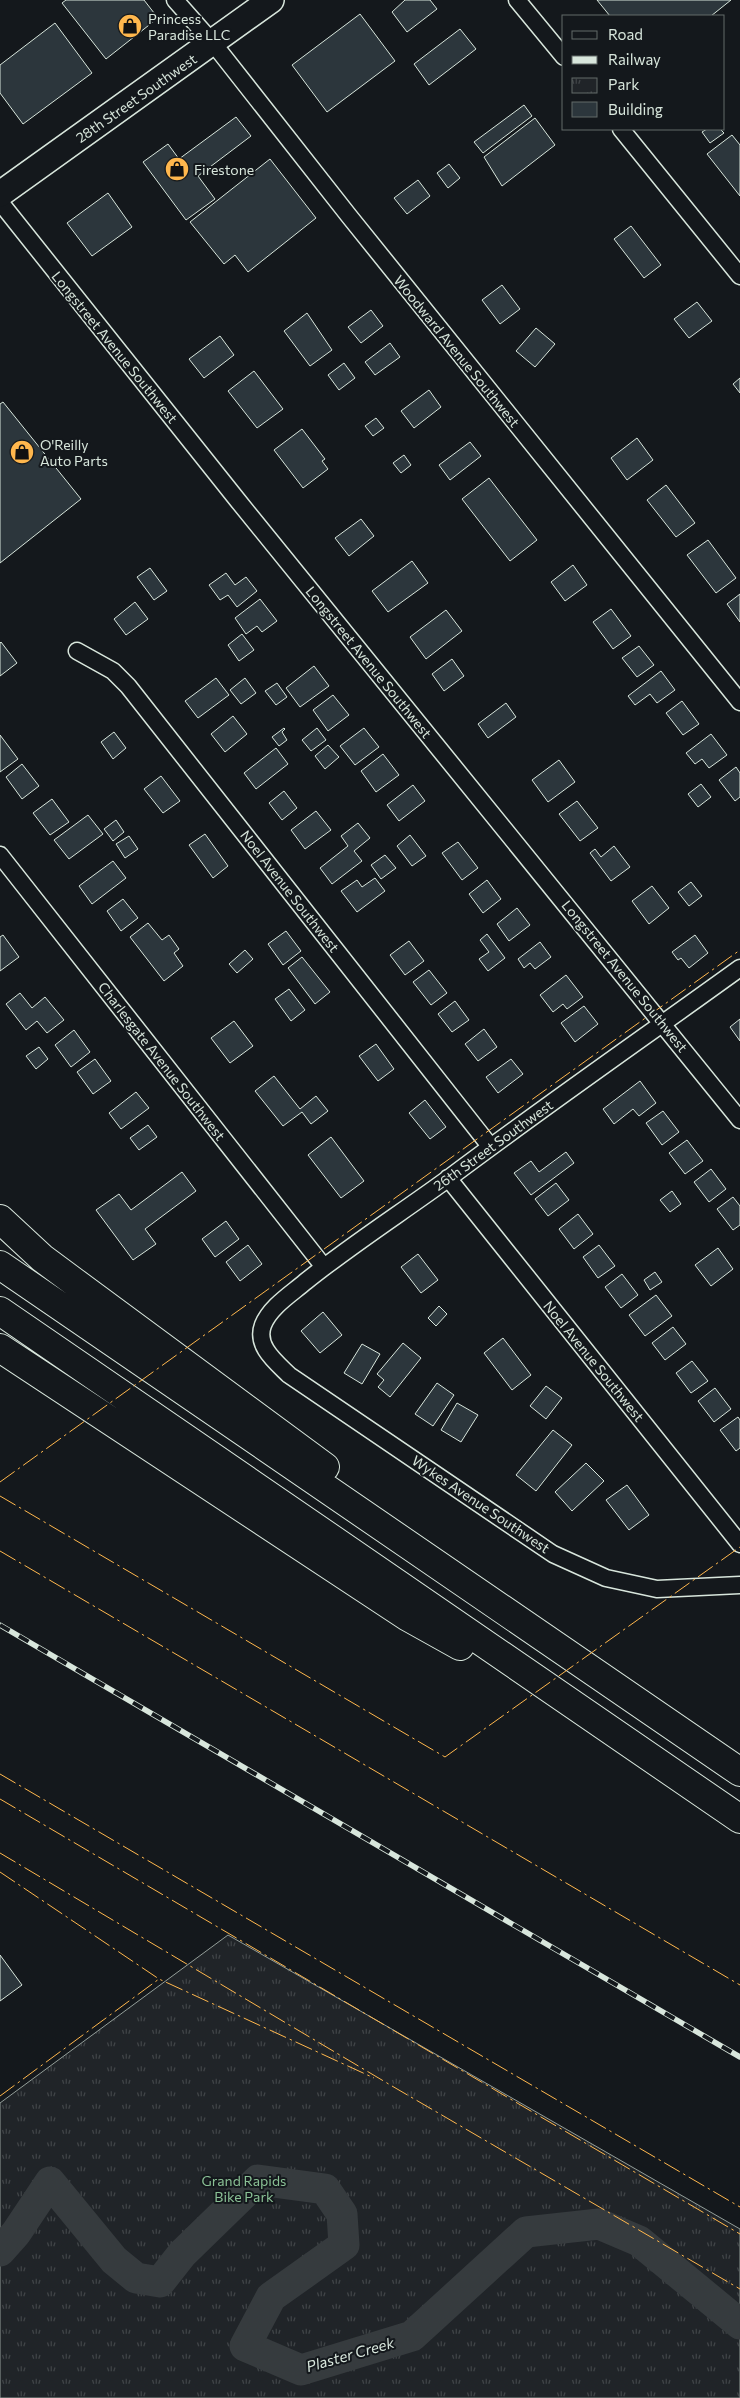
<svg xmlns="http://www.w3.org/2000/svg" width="740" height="2398" viewBox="0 0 740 2398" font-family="Commissioner,sans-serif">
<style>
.park{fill:url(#park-tufts);stroke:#939e99}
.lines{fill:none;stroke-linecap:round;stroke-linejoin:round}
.river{stroke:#363b3e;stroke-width:31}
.building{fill:#2c363c;stroke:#d8e6dc}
.minor-casing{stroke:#d8e6dc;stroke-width:19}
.primary-casing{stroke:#d8e6dc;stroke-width:28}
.motorway-casing{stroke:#d8e6dc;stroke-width:30}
.minor{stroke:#14181c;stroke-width:16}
.primary{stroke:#14181c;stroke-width:25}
.motorway{stroke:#14181c;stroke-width:28}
.rail-casing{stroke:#d8e6dc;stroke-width:5.5}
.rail{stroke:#14181c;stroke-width:4;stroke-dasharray:11;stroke-linecap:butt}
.power{stroke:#ffb74d;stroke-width:1;stroke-dasharray:18 4 2.5 4;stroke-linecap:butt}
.labels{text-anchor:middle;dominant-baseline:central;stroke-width:4;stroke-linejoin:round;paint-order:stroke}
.poi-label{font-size:14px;fill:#d8e6dc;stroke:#14181c;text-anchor:start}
.street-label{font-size:14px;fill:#d8e6dc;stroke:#14181c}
.park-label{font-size:14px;fill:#8ac095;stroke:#14181c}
.water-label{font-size:15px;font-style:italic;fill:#d8e6dc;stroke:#14181c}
</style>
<defs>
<pattern id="park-tufts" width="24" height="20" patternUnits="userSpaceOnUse" patternTransform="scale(1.25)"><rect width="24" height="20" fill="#202428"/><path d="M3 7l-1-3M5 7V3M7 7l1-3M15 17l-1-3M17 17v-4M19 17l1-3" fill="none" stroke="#404447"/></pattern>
</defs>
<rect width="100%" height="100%" fill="#14181c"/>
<path class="park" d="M228,1935L740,2229V2398H0V2103Z"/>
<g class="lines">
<path class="river" d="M0,2251L16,2233L50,2182L114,2260L136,2278L160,2282L182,2254L258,2180L325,2189L342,2214L344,2245L271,2297L245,2346L301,2370L412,2336L526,2232L599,2224L639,2241L740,2324"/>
</g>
<path class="building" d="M66,0H144L158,18L106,59L62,3Z
M405,0H430L437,9L407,32L392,12Z
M597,0H731L711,16H610Z
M360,14L395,61L327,112L292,65Z
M55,23L92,73L23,124L0,93V65Z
M460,29L476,49L429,85L414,64Z
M524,105L532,116L483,153L474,142Z
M236,117L251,136L198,176L215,199L186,220L143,162L168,144L179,159Z
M535,118L555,145L502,186L484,157Z
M707,129H720L724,133L710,143L702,132Z
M732,135L740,145V196L707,154Z
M270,159L316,218L248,272L235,255L224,264L190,222Z
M449,164L460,178L448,188L437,173Z
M418,180L430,196L407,214L394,198Z
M108,193L132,227L92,256L67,223Z
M631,226L661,265L644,278L614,239Z
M502,285L520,309L500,324L482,300Z
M697,302L712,321L689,338L674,319Z
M371,310L383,326L361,343L348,327Z
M307,313L332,350L310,366L284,331Z
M536,328L555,344L535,367L516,351Z
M220,336L234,355L204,378L189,359Z
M390,343L400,357L375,375L365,362Z
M344,363L355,378L339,390L328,375Z
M254,371L283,409L257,428L228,391Z
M740,378V393L733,384Z
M429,390L441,407L414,428L401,411Z
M3,402L81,499L0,563V404Z
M376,418L384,428L373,436L365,426Z
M302,429L325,459L322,461L328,469L303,488L274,450Z
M637,438L653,460L627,480L611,458Z
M470,442L481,456L450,480L439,465Z
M404,455L411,465L401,473L393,463Z
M489,478L537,540L510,561L462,499Z
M666,485L695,523L676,537L647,500Z
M361,519L374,536L349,556L335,538Z
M708,540L736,578L716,593L687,555Z
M412,561L428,583L388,612L372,591Z
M573,565L587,585L565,601L551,582Z
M150,568L167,591L154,600L137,577Z
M226,573L235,585L246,577L257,591L237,607L228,595L220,600L209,585Z
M740,594V622L727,604Z
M260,599L277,621L262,632L257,626L246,634L235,618Z
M135,602L148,619L126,635L114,619Z
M611,609L631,636L613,649L593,622Z
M446,610L462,631L426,659L410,637Z
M242,634L254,650L239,661L228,645Z
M1,642L17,663L0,676V643Z
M639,646L654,665L637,677L622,658Z
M452,659L464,676L444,691L432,674Z
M314,666L329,686L300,707L286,688Z
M661,671L675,690L657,703L650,694L635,705L628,696Z
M216,678L229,695L198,718L185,701Z
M245,678L256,693L241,704L230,690Z
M277,683L287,697L276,705L265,691Z
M333,695L349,715L328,731L313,710Z
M682,701L699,724L683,735L666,713Z
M506,703L516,717L488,738L478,724Z
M233,716L247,734L225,752L211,734Z
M284,728L285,729L282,732L287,740L279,746L272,737Z
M317,728L326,740L311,751L302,740Z
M364,728L379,747L355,765L340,746Z
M114,732L126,748L113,759L101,742Z
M711,734L727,755L709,768L702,759L695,764L686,753Z
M0,735L18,759L0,772Z
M328,745L339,757L325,769L315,756Z
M276,748L288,764L256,789L244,773Z
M383,754L399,775L376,792L361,771Z
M559,760L575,782L548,802L532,780Z
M22,764L39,786L22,799L6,777Z
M736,767L740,773V797L735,801L719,780Z
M161,776L180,801L163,813L144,789Z
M701,784L711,797L698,807L688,794Z
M413,785L425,801L399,821L387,805Z
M284,791L297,808L282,820L269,803Z
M52,799L69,822L50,835L33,813Z
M577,801L598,828L580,841L559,814Z
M316,811L331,830L305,849L291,830Z
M88,815L103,834L69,859L54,840Z
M116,820L124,832L113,841L104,829Z
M358,823L370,838L354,851L362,861L332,884L320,868L348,846L341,836Z
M205,834L228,866L213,878L189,845Z
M410,835L426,856L412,866L397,846Z
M129,836L138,849L125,858L116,844Z
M458,842L478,868L462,880L442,853Z
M614,846L630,867L611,881L590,853L595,849L601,857Z
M385,855L396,868L381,879L371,865Z
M113,861L126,878L92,904L79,886Z
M375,878L385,891L357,912L341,891L357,880L362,887Z
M487,880L501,899L483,913L469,894Z
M691,882L702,896L689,906L678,892Z
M652,886L669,908L649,924L632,901Z
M123,899L138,918L121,931L107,911Z
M517,908L530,925L509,941L497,924Z
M148,923L162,940L169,935L179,949L174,953L183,966L164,981L130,937Z
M286,931L301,951L283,965L268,944Z
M487,934L505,958L488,971L479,959L489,952L480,940Z
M3,935L19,957L0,971V937Z
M695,935L708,953L689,968L681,958L678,960L672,952Z
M409,941L424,961L405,975L390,955Z
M540,942L551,957L535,969L530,963L524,968L518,959Z
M245,950L253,959L237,973L229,964Z
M302,957L330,992L315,1004L288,968Z
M429,970L447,993L431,1005L413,982Z
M566,975L583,997L567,1009L563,1004L553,1012L540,995Z
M289,989L305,1010L291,1021L275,999Z
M20,993L32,1008L45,997L64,1020L47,1033L37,1021L26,1030L6,1004Z
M455,1001L469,1020L452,1032L438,1014Z
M584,1006L598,1024L575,1042L561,1023Z
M740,1019V1041L730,1027Z
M234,1021L253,1046L230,1063L211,1038Z
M484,1029L497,1047L478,1061L465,1044Z
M74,1030L90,1052L71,1067L55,1045Z
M376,1044L394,1069L378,1081L359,1056Z
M39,1047L48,1059L36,1069L26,1056Z
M95,1059L111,1081L93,1094L77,1072Z
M511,1059L523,1074L498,1093L486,1077Z
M274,1076L300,1109L316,1096L328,1111L311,1124L302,1112L283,1126L255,1091Z
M640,1081L656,1103L639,1116L633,1109L614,1124L603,1109Z
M136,1092L149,1108L121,1129L109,1113Z
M425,1100L446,1127L430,1139L409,1113Z
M663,1111L679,1132L662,1145L646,1123Z
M148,1125L157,1137L139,1150L130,1138Z
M331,1137L364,1181L341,1198L308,1155Z
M687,1140L703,1161L685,1174L669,1153Z
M566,1152L574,1163L531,1195L514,1173L531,1161L539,1172Z
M711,1169L726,1189L709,1202L694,1182Z
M182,1172L196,1191L145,1229L156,1244L133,1260L96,1210L119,1194L131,1210Z
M556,1183L569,1200L548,1216L535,1199Z
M672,1191L681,1204L670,1212L660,1200Z
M733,1197L740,1206V1225L733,1230L717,1209Z
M578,1214L593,1234L574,1249L559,1229Z
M226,1221L239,1239L215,1257L202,1239Z
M248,1245L262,1264L240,1281L226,1262Z
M599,1245L615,1266L598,1278L583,1257Z
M718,1248L733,1269L711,1286L695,1265Z
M418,1254L438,1280L421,1293L401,1267Z
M655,1272L662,1282L650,1290L644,1280Z
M622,1274L638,1295L621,1308L605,1287Z
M656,1295L672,1316L645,1336L629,1315Z
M439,1306L447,1314L436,1326L428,1318Z
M323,1312L342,1335L320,1353L301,1331Z
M673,1327L686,1344L665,1360L652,1343Z
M503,1338L531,1375L512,1390L484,1353Z
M403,1343L421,1358L390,1397L378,1387L384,1380L377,1374Z
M362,1344L380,1354L362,1384L344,1373Z
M692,1361L708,1381L691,1393L676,1373Z
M437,1383L454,1395L433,1426L415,1414Z
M546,1386L562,1398L546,1419L530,1406Z
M715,1388L731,1409L714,1422L698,1401Z
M457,1403L478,1415L461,1442L441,1430Z
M738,1417L740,1420V1448L736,1451L720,1430Z
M553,1430L572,1445L536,1491L516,1475Z
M586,1463L604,1481L572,1511L555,1492Z
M627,1485L649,1515L629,1530L606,1500Z
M0,1955L22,1985L0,2001Z"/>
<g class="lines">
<g class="minor-casing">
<path id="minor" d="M175,0L213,43L349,216L740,702
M517,0L564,57
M621,129L740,276
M0,202L239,502L740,1120
M77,651L113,671L128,686L490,1146
M0,855L324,1267
M740,968C643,1038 545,1106 449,1178C401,1213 351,1245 305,1282C291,1294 270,1307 263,1325C255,1346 276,1362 289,1375L553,1554L606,1578L657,1589L740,1585
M448,1178L740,1544"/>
</g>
<g class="primary-casing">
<path id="primary" d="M0,194L271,0"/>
</g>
<g class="motorway-casing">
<path id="motorway" d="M0,1219L42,1258L73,1281L325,1467
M0,1265L740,1772
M0,1311L740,1819
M0,1348L408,1617L460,1646"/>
</g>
<use href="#minor" class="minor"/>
<use href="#primary" class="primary"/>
<use href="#motorway" class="motorway"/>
<g class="rail-casing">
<path id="rail" d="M0,1625L740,2057"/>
</g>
<use href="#rail" class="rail"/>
<path class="power" d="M0,1482L740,950
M0,1496L445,1757L740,1547
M0,1551L740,1985
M0,1774L740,2207
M0,1799L740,2234
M0,1853L392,2086L740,2289
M0,1872L159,1979L374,2078
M0,2096L159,1979"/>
</g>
<defs>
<g id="shop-disc" transform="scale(1.25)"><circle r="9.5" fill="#ffb74d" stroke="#14181c"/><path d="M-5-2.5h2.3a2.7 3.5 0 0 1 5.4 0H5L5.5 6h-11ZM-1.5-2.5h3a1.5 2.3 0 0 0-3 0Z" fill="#111"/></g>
</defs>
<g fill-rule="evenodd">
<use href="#shop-disc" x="130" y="26"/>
<use href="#shop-disc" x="177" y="169"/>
<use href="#shop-disc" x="22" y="452"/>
</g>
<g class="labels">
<g class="poi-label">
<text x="148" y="18">Princess<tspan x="148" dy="16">Paradise LLC</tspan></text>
<text x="194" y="169">Firestone</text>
<text x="40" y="444">O'Reilly<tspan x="40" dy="16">Auto Parts</tspan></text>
</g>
<g class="street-label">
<text transform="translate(136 98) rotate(-35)">28th Street Southwest</text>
<text transform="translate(115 347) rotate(51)">Longstreet Avenue Southwest</text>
<text transform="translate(457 351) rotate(51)">Woodward Avenue Southwest</text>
<text transform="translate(369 662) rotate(51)">Longstreet Avenue Southwest</text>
<text transform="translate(290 891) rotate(52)">Noel Avenue Southwest</text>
<text transform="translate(625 976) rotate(51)">Longstreet Avenue Southwest</text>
<text transform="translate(162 1061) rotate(52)">Charlesgate Avenue Southwest</text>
<text transform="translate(493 1145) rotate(-36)">26th Street Southwest</text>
<text transform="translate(594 1361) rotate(51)">Noel Avenue Southwest</text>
<text transform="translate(481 1504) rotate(34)">Wykes Avenue Southwest</text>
</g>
<g class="park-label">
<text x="244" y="2180">Grand Rapids<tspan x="244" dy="16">Bike Park</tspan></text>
</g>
<g class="water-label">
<text transform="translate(350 2354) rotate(-16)">Plaster Creek</text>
</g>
</g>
<rect x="562" y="15" width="162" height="115" fill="#14181c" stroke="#626a69"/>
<rect x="572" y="31" width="25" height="8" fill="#14181c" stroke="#626a69"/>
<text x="608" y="40" font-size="15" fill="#d8e6dc">Road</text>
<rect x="572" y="56" width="25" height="8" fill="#d8e6dc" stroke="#626a69"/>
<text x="608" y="65" font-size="15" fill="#d8e6dc">Railway</text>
<rect x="572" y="78" width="25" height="15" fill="url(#park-tufts)" stroke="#626a69"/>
<text x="608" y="90" font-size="15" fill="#d8e6dc">Park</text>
<rect x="572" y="102" width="25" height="15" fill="#2c363c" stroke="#626a69"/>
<text x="608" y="115" font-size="15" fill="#d8e6dc">Building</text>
</svg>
